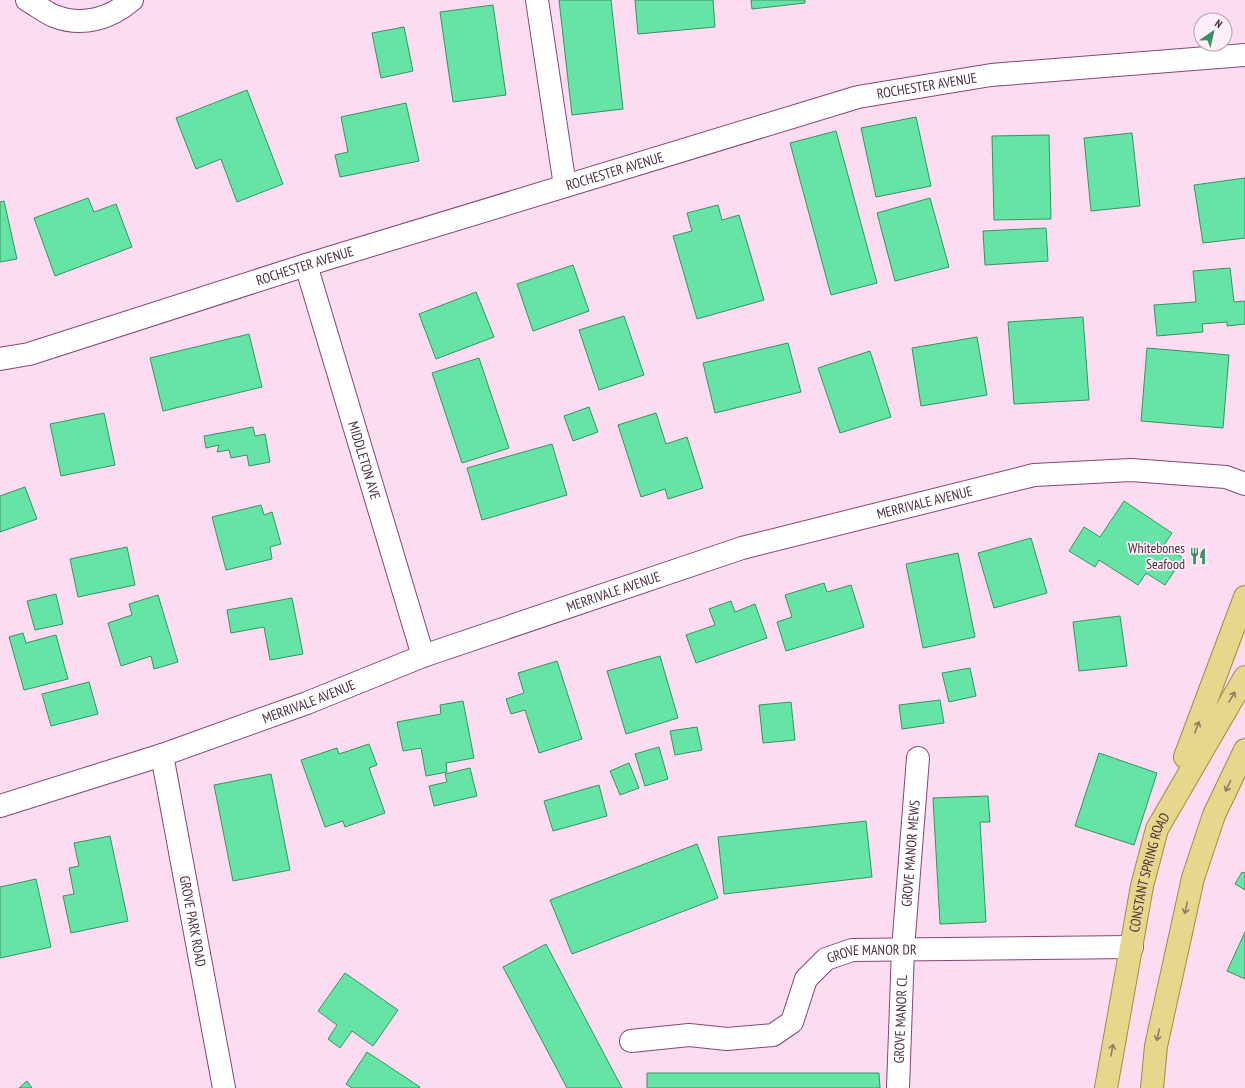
<svg xmlns="http://www.w3.org/2000/svg" width="1245" height="1088" viewBox="0 0 1245 1088" font-family="'PT Sans Narrow',sans-serif">
<style>
.building{fill:#66e4a5;stroke:#3a9166}
.lines{fill:none;stroke-linecap:round;stroke-linejoin:round}
.minor-casing{stroke:#874674;stroke-width:24}
.major-casing{stroke:#a48b41;stroke-width:24}
.minor{stroke:#fff;stroke-width:22}
.major{stroke:#e5d78c;stroke-width:22}
.oneway{stroke:#917b64}
.labels{text-anchor:middle;dominant-baseline:central;stroke-width:3.5;stroke-linejoin:round;paint-order:stroke}
.street-label{font-size:14px;fill:#4d2f44;stroke:#ffeff9}
.poi-label{font-size:14px;fill:#4d2f44;stroke:#ffeff9;text-anchor:end}
</style>
<rect width="100%" height="100%" fill="#fbdcf1"/>
<path class="building" d="M559,0H611L623,109L572,115Z
M635,0H713L715,27L638,34Z
M751,0H805V3L752,9Z
M493,5L506,95L453,102L440,12Z
M404,27L413,71L381,78L372,33Z
M247,90L283,184L237,202L221,159L196,169L176,118Z
M406,103L419,161L340,177L335,155L348,152L341,117Z
M916,117L931,186L876,197L861,128Z
M836,131L877,283L831,295L790,143Z
M1132,133L1140,206L1091,211L1084,138Z
M1049,135L1051,219L994,220L992,136Z
M1245,178V238L1203,243L1194,185Z
M88,198L94,212L116,204L132,247L55,276L34,218Z
M930,198L949,267L895,281L877,213Z
M4,201L17,259L0,262V202Z
M718,205L722,220L739,215L764,300L697,319L673,236L692,231L687,213Z
M1046,228L1048,261L985,265L983,231Z
M573,265L589,311L533,331L517,284Z
M1230,268L1234,302L1245,301V324L1227,326V322L1202,324L1203,332L1157,336L1154,305L1196,302L1193,271Z
M476,292L494,337L436,359L419,314Z
M624,316L644,375L599,390L579,330Z
M1083,317L1089,400L1014,404L1008,322Z
M249,334L262,387L163,411L150,358Z
M977,337L987,395L921,406L912,348Z
M788,343L801,392L715,413L703,363Z
M1147,348L1229,355L1223,428L1141,421Z
M870,351L891,417L840,433L818,368Z
M479,358L509,448L462,463L432,373Z
M589,407L598,432L573,441L564,416Z
M104,413L115,465L61,476L50,424Z
M656,413L666,444L687,437L703,488L668,499L665,489L641,497L618,425Z
M253,427L255,436L265,434L270,462L249,466L247,455L231,458L229,450L217,452L219,445L206,448L204,436Z
M552,444L567,495L482,520L467,468Z
M25,487L37,519L0,532V496Z
M1124,501L1172,533L1164,545L1183,558L1165,585L1146,573L1138,585L1099,560L1095,567L1069,551L1084,527L1100,537Z
M261,505L264,515L272,512L281,544L270,547L272,559L226,570L212,517Z
M1031,538L1047,593L994,608L978,553Z
M127,547L135,585L78,597L70,559Z
M958,553L975,637L923,648L906,564Z
M824,583L827,592L851,585L864,627L786,651L777,622L792,617L785,595Z
M56,594L63,624L35,630L27,601Z
M158,595L178,662L154,669L151,656L121,666L108,623L132,615L129,604Z
M292,598L303,654L270,660L264,627L231,633L227,610Z
M731,601L735,612L755,604L767,638L696,663L686,635L715,625L709,609Z
M1120,616L1127,666L1079,671L1073,622Z
M23,633L26,643L56,635L68,679L24,690L9,637Z
M660,656L678,718L626,734L607,671Z
M557,661L582,739L539,753L525,710L511,714L506,699L524,693L518,673Z
M970,668L976,696L949,702L942,673Z
M89,682L98,714L51,726L42,694Z
M940,700L944,723L902,729L899,705Z
M463,701L474,758L446,763L447,772L426,776L421,748L403,751L397,722L441,714L440,705Z
M791,702L795,740L763,743L759,705Z
M697,727L702,750L675,755L670,731Z
M369,744L377,765L369,768L385,813L345,827L343,821L325,827L301,760L337,748L339,754Z
M659,747L668,779L645,786L635,754Z
M1099,753L1157,773L1134,845L1075,826Z
M629,763L639,788L620,795L610,771Z
M470,768L477,796L434,806L429,786L447,782L445,774Z
M271,774L290,870L233,881L214,785Z
M599,785L607,816L553,831L544,801Z
M988,796L990,822H980L986,922L940,924L933,798Z
M866,821L872,877L724,894L718,837Z
M110,836L128,921L71,933L63,896L74,894L69,868L79,866L74,843Z
M697,844L718,898L572,954L550,900Z
M1242,872L1245,873V890L1235,884Z
M36,879L51,947L0,958V887Z
M1245,932V979L1227,971Z
M546,944L622,1088H567L503,967Z
M345,973L398,1010L373,1046L352,1031L340,1048L328,1039L337,1025L318,1011Z
M367,1052L420,1087L419,1088H352L346,1084Z
M647,1073H879L880,1088H647Z
M27,1081L32,1088H19Z"/>
<g class="lines">
<g class="minor-casing">
<g id="minor">
<path d="M27,0C36,5 45,12 54,16C82,27 110,19 132,0"/>
<path d="M537,0L565,186"/>
<path id="s1" d="M306,265L423,656"/>
<path id="s2" d="M0,359L29,354L306,265L858,97L991,75L1245,55"/>
<path id="s3" d="M162,755L224,1088"/>
<path id="s4" d="M0,806L162,755L307,703L423,656L742,548L1034,475L1131,470L1226,477L1245,484"/>
<path id="s5" d="M631,1041L689,1035L727,1039L773,1035L792,1022L806,979L826,959L852,950L1132,947"/>
<path id="s6" d="M898,1088L903,949L918,758"/>
</g>
</g>
<g class="major-casing">
<g id="major">
<path d="M1185,757L1245,597"/>
<path id="s7" d="M1106,1088L1142,886L1157,829L1245,677"/>
<path d="M1152,1088L1156,1046L1193,878L1214,815L1245,750"/>
</g>
</g>
<use href="#minor" class="minor"/>
<use href="#major" class="major"/>
</g>
<defs><path id="oneway-shaft" d="M-6 0H5M1.5-3L5.5 0L1.5 3" fill="none" stroke-width="1.6" stroke-linecap="round" stroke-linejoin="round"/></defs>
<g class="oneway">
<use href="#oneway-shaft" transform="translate(1232 697) rotate(-60)"/>
<use href="#oneway-shaft" transform="translate(1197 727) rotate(-69)"/>
<use href="#oneway-shaft" transform="translate(1228 786) rotate(116)"/>
<use href="#oneway-shaft" transform="translate(1186 908) rotate(102)"/>
<use href="#oneway-shaft" transform="translate(1158 1035) rotate(102)"/>
<use href="#oneway-shaft" transform="translate(1112 1050) rotate(-80)"/>
</g>
<defs>
<g id="restaurant-bare" transform="scale(1.38)"><path d="M-5-6h1v4h1v-4h1v4h1v-4h1v5L-1.5 .5V6h-2V.5L-5-1ZM5-6V6H3V1.5H1.5Q1.5-4 5-6Z" fill="#399166" stroke="#ffeff9" stroke-width="2.5" paint-order="stroke"/></g>
</defs>
<g fill-rule="evenodd">
<use href="#restaurant-bare" x="1198" y="556"/>
</g>
<g class="labels">
<g class="street-label">
<text stroke="none"><textPath href="#s2" startOffset="967">ROCHESTER AVENUE</textPath></text>
<text stroke="none"><textPath href="#s2" startOffset="643">ROCHESTER AVENUE</textPath></text>
<text stroke="none"><textPath href="#s2" startOffset="319">ROCHESTER AVENUE</textPath></text>
<text stroke="none"><textPath href="#s1" startOffset="204">MIDDLETON AVE</textPath></text>
<text stroke="none"><textPath href="#s4" startOffset="974">MERRIVALE AVENUE</textPath></text>
<text stroke="none"><textPath href="#s4" startOffset="650">MERRIVALE AVENUE</textPath></text>
<text stroke="none"><textPath href="#s4" startOffset="326">MERRIVALE AVENUE</textPath></text>
<text stroke="none"><textPath href="#s6" startOffset="235">GROVE MANOR MEWS</textPath></text>
<text stroke="none"><textPath href="#s7" startOffset="220">CONSTANT SPRING ROAD</textPath></text>
<text stroke="none"><textPath href="#s3" startOffset="169">GROVE PARK ROAD</textPath></text>
<text stroke="none"><textPath href="#s5" startOffset="286">GROVE MANOR DR</textPath></text>
<text stroke="none"><textPath href="#s6" startOffset="69">GROVE MANOR CL</textPath></text>
</g>
<g class="poi-label">
<text x="1185" y="548">Whitebones<tspan x="1185" dy="16">Seafood</tspan></text>
</g>
</g>
<g transform="translate(1213 32) rotate(34)"><circle r="19" fill="#ffeff9" stroke="#b8a2b1"/>
<path d="M0-3L7 15L0 10L-7 15Z" fill="#399166"/>
<text y="-6" font-size="11" font-weight="bold" text-anchor="middle" fill="#4d2f44">N</text>
</g>
</svg>
